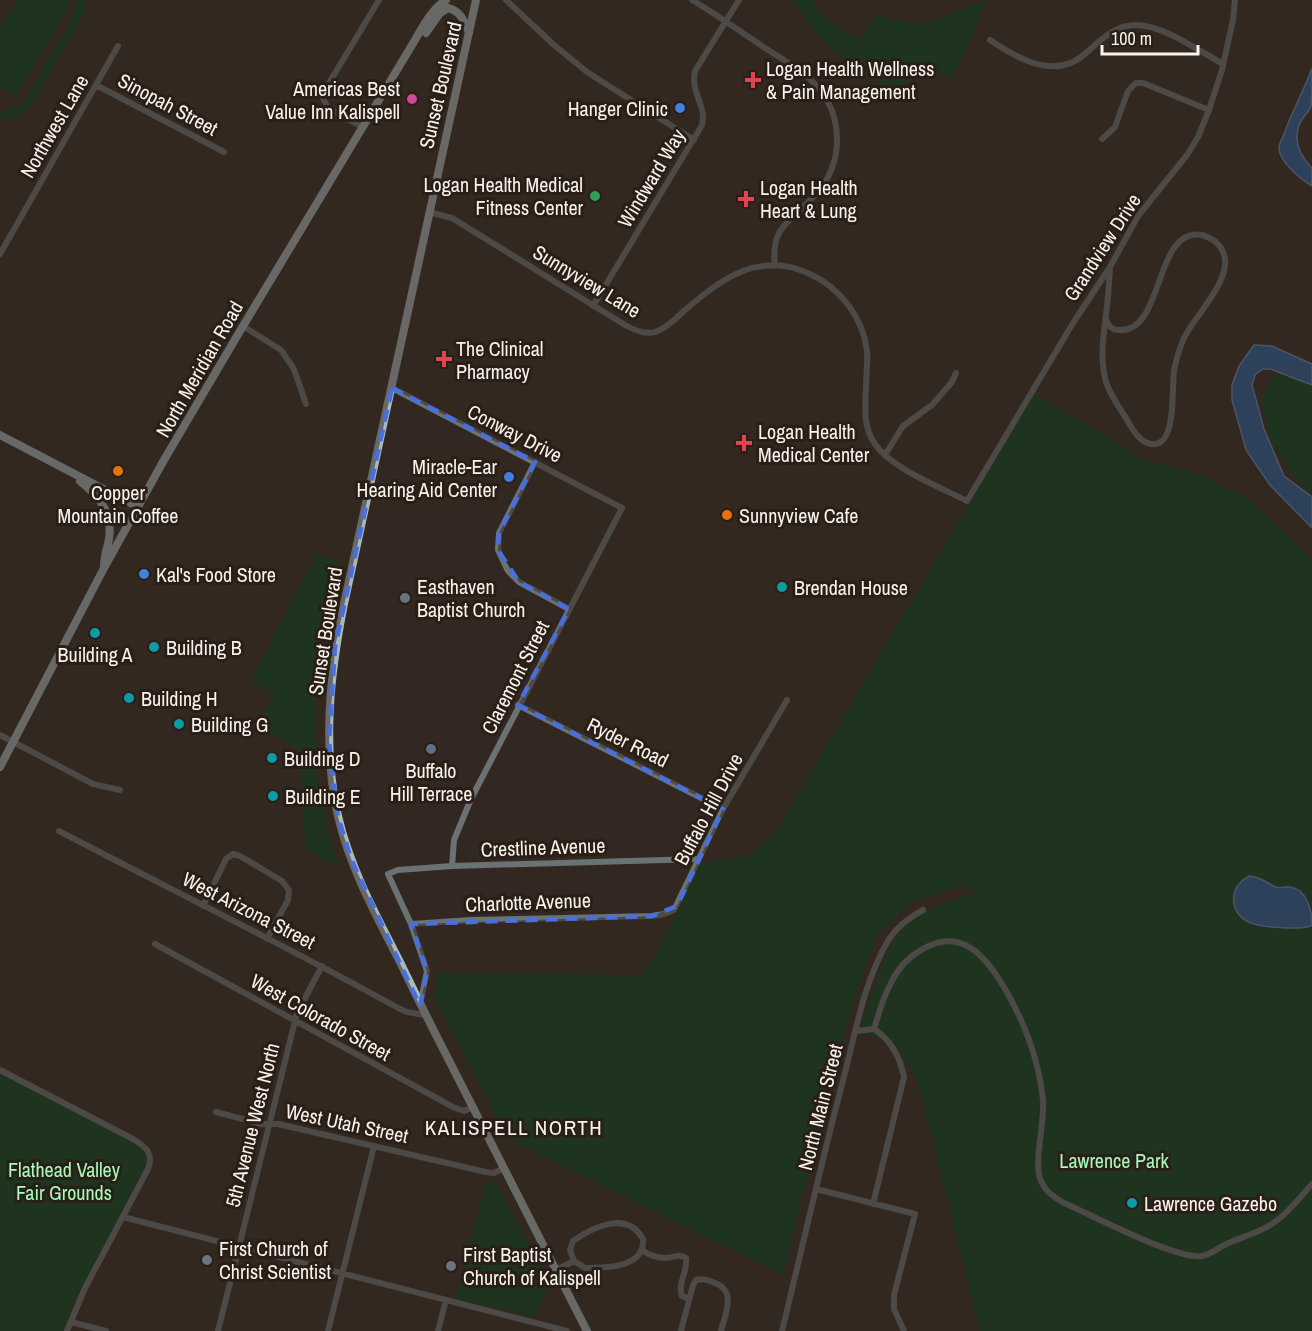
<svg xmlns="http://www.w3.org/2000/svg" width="1312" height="1331" viewBox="0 0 1312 1331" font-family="'Archivo Narrow',sans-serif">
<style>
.green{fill:#05431e}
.water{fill:#285fa2;stroke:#678bb8;stroke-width:1.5}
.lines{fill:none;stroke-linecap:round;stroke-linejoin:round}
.minor{stroke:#6a7273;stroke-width:6}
.major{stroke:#a9b9bb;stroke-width:8}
.marked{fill:none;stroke:#496fdc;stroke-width:4.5;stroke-dasharray:12 8;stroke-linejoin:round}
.health-dot{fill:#e0444e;stroke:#291f17;stroke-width:2}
.hotel-dot{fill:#d1479c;stroke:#291f17;stroke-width:2}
.shop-dot{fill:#3f7fe0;stroke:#291f17;stroke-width:2}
.leisure-dot{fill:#2e9e5b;stroke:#291f17;stroke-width:2}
.food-dot{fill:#e8710a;stroke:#291f17;stroke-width:2}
.culture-dot{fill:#0f9aa8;stroke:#291f17;stroke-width:2}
.worship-dot{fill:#6b7280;stroke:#291f17;stroke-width:2}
.service-dot{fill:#5c6f8a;stroke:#291f17;stroke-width:2}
.labels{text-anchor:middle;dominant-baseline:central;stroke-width:6;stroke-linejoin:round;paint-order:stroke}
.poi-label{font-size:20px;fill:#faf2ed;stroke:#291f17;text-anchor:start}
.street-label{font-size:20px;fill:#faf2ed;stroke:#291f17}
.park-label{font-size:20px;fill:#a5fbba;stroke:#291f17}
.neighbourhood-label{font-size:21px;letter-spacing:1.5px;fill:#faf2ed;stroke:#291f17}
</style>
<rect width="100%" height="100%" fill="#332821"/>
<path class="green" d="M17,0H65L71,3L16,97L0,87V28Z
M77,0H86L82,17L34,101C25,113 16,119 0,120V112L17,107L25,100L74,15Z
M794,0H814L818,11L859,41L875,15L922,25L987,0L953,79C930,72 913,70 898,92L861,74L817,36Z
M1277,376H1298L1312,381V493L1297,480L1273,446L1261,398L1267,385Z
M1034,393L1142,459L1195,473L1247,498L1312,559V1331H980L918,1081L894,1042L858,1033L889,946L905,926L924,912L977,892L965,885L910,902L878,934L859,983L830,1083L783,1275L507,1138L434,995L439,973L643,975L675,918L699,863L750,855L777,830Z
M316,555L340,562C338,576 336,590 333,603C330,623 323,642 320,662C310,723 316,810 339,867L305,849L300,750L258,726L274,694L251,681Z
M0,1073L140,1146L145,1150L148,1159L72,1308L64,1331H0Z
M492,1181L497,1184L549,1283L536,1317L456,1299L486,1182Z"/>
<path class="water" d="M1312,68C1312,80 1312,95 1311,106C1309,112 1304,116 1301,121C1292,139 1299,155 1312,168V186C1302,180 1278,161 1279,147C1279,143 1283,138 1284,134C1292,111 1304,91 1312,68Z
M1254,345L1272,346L1312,364V385L1270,369H1263L1255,375L1252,385L1264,429L1284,476L1312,497V528L1270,485L1246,450L1232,400V385L1239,366Z
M1250,876C1261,877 1267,883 1275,887C1279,889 1285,886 1290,887C1307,889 1312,911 1312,925C1303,931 1262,927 1251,923C1229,915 1227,886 1250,876Z"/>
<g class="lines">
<path class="minor" d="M506,0L553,44L587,72L694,140
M692,0C717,15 741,32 765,48C782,59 800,69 814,83C844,114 845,163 815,195C792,221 770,225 775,266
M990,40C1018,59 1056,81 1086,53C1101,40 1114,25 1136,25C1163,25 1199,51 1223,64
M96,85L224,152
M362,127L328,108L323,98L326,88L379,0
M1102,139L1115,127L1128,91L1136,83H1143L1209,110
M429,212L452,218L625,325C634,330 645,335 655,332C666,329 676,318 684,311C721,279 759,250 810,274C840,288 863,317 867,351C868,363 866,375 866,387C865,407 863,427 875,444C892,469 940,487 967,501L1073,323L1110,267L1138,216L1187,155L1198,137L1209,110L1222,70L1233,20L1235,0
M0,254L118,46
M593,306L702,125C707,105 690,93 695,71L739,0
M1106,319C1108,325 1111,330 1119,330C1165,333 1153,227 1202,235C1209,237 1217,242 1221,248C1239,275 1194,315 1183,340C1179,350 1176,360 1174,370C1172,387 1175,430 1162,441C1155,447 1148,444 1142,440C1134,434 1130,425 1126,418C1119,407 1110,395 1106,382C1098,354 1106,323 1108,296C1109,287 1109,278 1110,269
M243,326L281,350L294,369L306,404
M392,388L622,508L471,799L454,840L452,866
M885,455L903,426L932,405L952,382L956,373
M535,462L499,533L498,550L508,571L519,582L569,609
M518,705L723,809
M0,735L93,784L120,790
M59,831C172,890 286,946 398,1008L407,1012L425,1015
M203,906L226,859L233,854L240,856L282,881L289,890L288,900L267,939
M411,924L471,920L652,916L664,914L674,910L723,809L787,700
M155,944L453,1107L464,1111L473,1107
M420,1005L427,971L411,924L388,874L398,870L452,866L699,859
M874,1029C881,1005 891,972 911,957C955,923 982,949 1005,989C1025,1023 1039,1060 1043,1100C1045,1121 1034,1160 1040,1178C1044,1191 1053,1196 1064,1203C1092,1215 1176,1260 1202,1256C1213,1254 1220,1246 1231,1242C1248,1235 1266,1230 1280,1218C1292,1208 1302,1195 1312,1184
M856,1031L874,1029C891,1040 900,1057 904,1077L873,1204
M0,1070L133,1139C146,1147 154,1153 148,1169L85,1288L67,1331
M216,1112L261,1124H278L486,1172L494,1173L504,1168
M816,1189L915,1214L894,1295V1309L904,1331
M123,1217L567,1331
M642,1250C648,1255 658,1258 666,1258C675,1258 677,1253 686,1258C688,1272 677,1284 682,1296L689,1299
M556,1270L574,1261L585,1268C606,1268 645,1268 643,1239C627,1210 593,1227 573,1241L570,1250L574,1261
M71,1322L106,1331
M218,1331L297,1013L322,966
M328,1331L374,1146
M438,1331L446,1300
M681,1331L693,1285L696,1280C703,1278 708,1280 715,1283C737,1291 725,1314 721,1331
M782,1331C803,1245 822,1159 845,1073C856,1029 865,979 889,939C897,927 910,917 923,910"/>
<path class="major" d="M476,0L344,604C330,674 322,745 338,816C350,868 376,915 400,962C412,987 424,1011 436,1035C487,1133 536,1233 587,1331
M426,33L440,13L448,8C461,11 464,21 469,33
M0,435L138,507
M80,481C99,496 113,513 109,539C107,550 104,555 104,567
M0,767L104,568L164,460L243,326L412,45C421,30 431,9 446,0"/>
</g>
<path d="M0 0H1312V1331H0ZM392,388L535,462L499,533L498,550L519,582L569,609L518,705L723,809L677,906L652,916L411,924L427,971L420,1006L351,859L338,817L329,742L335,647Z" fill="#332821" fill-opacity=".55" fill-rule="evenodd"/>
<path class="marked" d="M392,388L535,462L499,533L498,550L519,582L569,609L518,705L723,809L677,906L652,916L411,924L427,971L420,1006L351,859L338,817L329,742L335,647Z"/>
<g class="health-dot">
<path d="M750 71h6v6h6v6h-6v6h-6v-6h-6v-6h6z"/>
<path d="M743 190h6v6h6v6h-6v6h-6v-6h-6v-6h6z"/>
<path d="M441 350h6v6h6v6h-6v6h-6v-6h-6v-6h6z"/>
<path d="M741 434h6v6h6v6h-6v6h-6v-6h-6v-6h6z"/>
</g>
<circle class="hotel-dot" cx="412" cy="99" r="6"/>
<g class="shop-dot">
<circle cx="680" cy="108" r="6"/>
<circle cx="509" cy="477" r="6"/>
<circle cx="144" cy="574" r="6"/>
</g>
<circle class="leisure-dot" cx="595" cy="196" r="6"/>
<g class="food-dot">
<circle cx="118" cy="471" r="6"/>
<circle cx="727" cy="515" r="6"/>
</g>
<g class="culture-dot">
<circle cx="782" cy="587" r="6"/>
<circle cx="95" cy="633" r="6"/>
<circle cx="154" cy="647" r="6"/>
<circle cx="129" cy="698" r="6"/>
<circle cx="179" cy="724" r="6"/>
<circle cx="272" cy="758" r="6"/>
<circle cx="273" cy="796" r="6"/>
<circle cx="1132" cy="1203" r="6"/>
</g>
<g class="worship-dot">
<circle cx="405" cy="598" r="6"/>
<circle cx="207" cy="1260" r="6"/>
<circle cx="451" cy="1266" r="6"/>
</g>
<circle class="service-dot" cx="431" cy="749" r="6"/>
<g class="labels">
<g class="poi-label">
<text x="766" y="68">Logan Health Wellness<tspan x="766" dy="23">&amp; Pain Management</tspan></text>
<text x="400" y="88" text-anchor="end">Americas Best<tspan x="400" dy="23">Value Inn Kalispell</tspan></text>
<text x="668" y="108" text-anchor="end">Hanger Clinic</text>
<text x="583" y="184" text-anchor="end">Logan Health Medical<tspan x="583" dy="23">Fitness Center</tspan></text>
<text x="760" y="187">Logan Health<tspan x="760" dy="23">Heart &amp; Lung</tspan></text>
<text x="456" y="348">The Clinical<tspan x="456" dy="23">Pharmacy</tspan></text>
<text x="758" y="431">Logan Health<tspan x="758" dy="23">Medical Center</tspan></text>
<text x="497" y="466" text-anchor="end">Miracle-Ear<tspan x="497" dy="23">Hearing Aid Center</tspan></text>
<text x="118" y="492" text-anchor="middle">Copper<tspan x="118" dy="23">Mountain Coffee</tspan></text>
<text x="739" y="515">Sunnyview Cafe</text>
<text x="156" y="574">Kal's Food Store</text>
<text x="417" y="586">Easthaven<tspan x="417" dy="23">Baptist Church</tspan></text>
<text x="794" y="587">Brendan House</text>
<text x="166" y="647">Building B</text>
<text x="95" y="654" text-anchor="middle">Building A</text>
<text x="141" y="698">Building H</text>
<text x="191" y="724">Building G</text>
<text x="284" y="758">Building D</text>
<text x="431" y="770" text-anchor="middle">Buffalo<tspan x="431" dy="23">Hill Terrace</tspan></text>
<text x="285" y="796">Building E</text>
<text x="1144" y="1203">Lawrence Gazebo</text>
<text x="219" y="1248">First Church of<tspan x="219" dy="23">Christ Scientist</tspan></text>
<text x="463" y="1254">First Baptist<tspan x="463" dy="23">Church of Kalispell</tspan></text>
</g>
<g class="street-label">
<text transform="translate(440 85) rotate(-77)">Sunset Boulevard</text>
<text transform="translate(168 104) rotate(28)">Sinopah Street</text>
<text transform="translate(54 126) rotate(-60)">Northwest Lane</text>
<text transform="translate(651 178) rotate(-59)">Windward Way</text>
<text transform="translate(1102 247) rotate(-57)">Grandview Drive</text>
<text transform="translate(587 281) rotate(31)">Sunnyview Lane</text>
<text transform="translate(199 369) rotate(-60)">North Meridian Road</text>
<text transform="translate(515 433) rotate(27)">Conway Drive</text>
<text transform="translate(325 631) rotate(-81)">Sunset Boulevard</text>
<text transform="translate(515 677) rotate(-63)">Claremont Street</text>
<text transform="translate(628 742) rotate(26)">Ryder Road</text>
<text transform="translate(708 809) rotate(-62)">Buffalo Hill Drive</text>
<text transform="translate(543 847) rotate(-2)">Crestline Avenue</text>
<text transform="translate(528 902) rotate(-2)">Charlotte Avenue</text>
<text transform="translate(249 910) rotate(27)">West Arizona Street</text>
<text transform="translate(321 1017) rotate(29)">West Colorado Street</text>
<text transform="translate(820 1107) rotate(-76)">North Main Street</text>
<text transform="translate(347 1123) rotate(12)">West Utah Street</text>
<text transform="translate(252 1125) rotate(-76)">5th Avenue West North</text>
</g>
<g class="park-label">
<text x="1114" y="1160">Lawrence Park</text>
<text x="64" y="1169">Flathead Valley<tspan x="64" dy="23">Fair Grounds</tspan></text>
</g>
<g class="neighbourhood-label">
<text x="514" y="1127">KALISPELL NORTH</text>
</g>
</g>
<path d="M1102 45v9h96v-9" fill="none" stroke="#faf2ed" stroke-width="3"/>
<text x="1111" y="45" font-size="18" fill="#faf2ed" stroke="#291f17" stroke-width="4.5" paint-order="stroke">100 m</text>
</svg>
